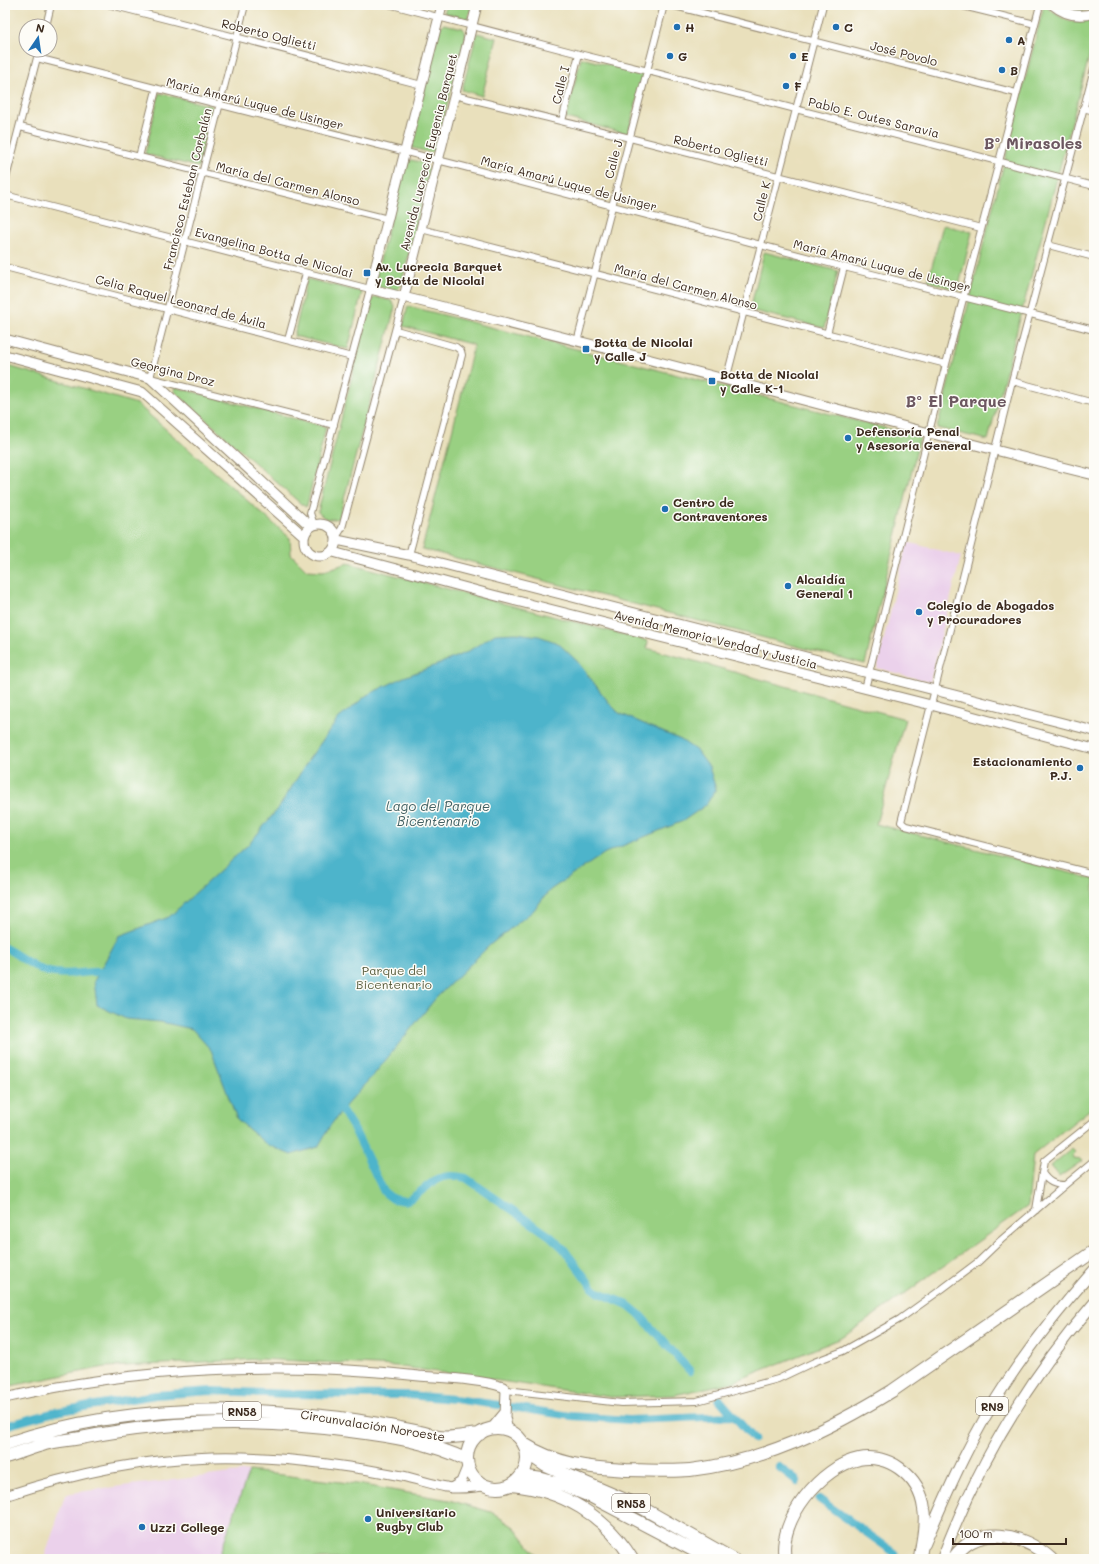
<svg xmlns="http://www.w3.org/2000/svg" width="1099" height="1564" viewBox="0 0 1099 1564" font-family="Mali,sans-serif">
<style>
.built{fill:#ebd1eb}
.green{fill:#99d082;stroke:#6a7d50}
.water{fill:#4db4cb;stroke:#446f74}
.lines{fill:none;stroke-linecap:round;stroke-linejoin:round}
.canal{stroke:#4db4cb;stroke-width:8}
.street-casing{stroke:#92856d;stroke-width:8}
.secondary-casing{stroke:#92856d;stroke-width:11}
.primary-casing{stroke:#92856d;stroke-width:12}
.highway-casing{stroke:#92856d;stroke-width:14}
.street{stroke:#fff;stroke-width:6}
.secondary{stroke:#fff;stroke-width:9}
.primary{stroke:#fff;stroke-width:10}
.highway{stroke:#fff;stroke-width:12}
.poi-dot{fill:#1f6fb2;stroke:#fdfcf7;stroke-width:1.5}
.labels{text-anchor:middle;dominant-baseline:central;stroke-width:3;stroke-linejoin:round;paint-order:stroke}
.shield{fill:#fdfcf7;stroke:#75695f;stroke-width:1}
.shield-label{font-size:11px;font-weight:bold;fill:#3b2a1e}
.poi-label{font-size:12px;font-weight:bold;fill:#3b2a1e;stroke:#fdfcf7;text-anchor:start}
.street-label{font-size:12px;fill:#3b2a1e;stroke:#fdfcf7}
.park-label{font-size:12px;fill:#575c3c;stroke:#fdfcf7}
.water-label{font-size:13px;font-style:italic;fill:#426163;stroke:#fdfcf7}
.district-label{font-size:16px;font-weight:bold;fill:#6c5760;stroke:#fdfcf7}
</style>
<rect width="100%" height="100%" fill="#fdfcf7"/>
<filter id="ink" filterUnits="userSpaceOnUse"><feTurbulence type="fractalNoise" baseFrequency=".025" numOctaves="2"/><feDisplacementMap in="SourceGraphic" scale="8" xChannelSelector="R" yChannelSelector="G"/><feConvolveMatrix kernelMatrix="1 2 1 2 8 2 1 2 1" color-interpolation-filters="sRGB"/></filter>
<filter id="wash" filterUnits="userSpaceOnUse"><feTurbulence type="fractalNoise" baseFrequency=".012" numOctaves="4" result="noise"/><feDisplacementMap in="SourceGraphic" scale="16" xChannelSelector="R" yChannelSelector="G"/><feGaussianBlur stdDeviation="0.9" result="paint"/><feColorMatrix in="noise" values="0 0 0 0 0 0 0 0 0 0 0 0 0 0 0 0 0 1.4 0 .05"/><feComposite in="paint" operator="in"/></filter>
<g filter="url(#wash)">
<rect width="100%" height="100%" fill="#e9e0bc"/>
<path class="built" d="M907,542L961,556L930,682L877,668Z
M249,1471L218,1559H44L65,1495L71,1493L122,1486Z"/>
<path class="green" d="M447,5H472L468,19L444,13Z
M1044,5C1061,19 1072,26 1094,19V38L988,440L937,428Z
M1057,5H1094C1082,16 1070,11 1057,5Z
M444,24L463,28L466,35L435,150L431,153L413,148L410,144L440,27Z
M477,33L497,38L482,96L462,90Z
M581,58L644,74L628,134L566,118Z
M159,93L212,106L198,167L145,154Z
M411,160C421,162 427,162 430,173L401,285L397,290L379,287L375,280L404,166Z
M943,225L972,232L958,290L928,281Z
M764,252L838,271L824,328L750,310Z
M307,279L362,292L348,349L294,336Z
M376,297L392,301L395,307L339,518C329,520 325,520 318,512L371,300Z
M408,306L920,437L865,664L422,549L474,345L403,326Z
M5,365L137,404L290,538L291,554L307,570L323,571L348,563L648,641L647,648L905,719L876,824L1094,879V1106L1033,1155L1028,1206L842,1338L733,1382L674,1395L611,1397L396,1366L260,1359L105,1367L5,1387Z
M175,387L326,427L307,505L306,507L301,504L174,391Z
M1072,1149L1075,1152L1073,1155L1074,1158L1080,1159L1082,1161L1059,1177L1050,1166Z
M249,1471L357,1484L449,1500L491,1512L514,1527L540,1559H218Z"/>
<path class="water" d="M516,633L539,636L558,643L577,661L610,704L619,713L681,740L697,751L709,767L716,789L706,805L683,821L605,853L550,890L533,911L491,944L435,999L376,1072L347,1104L330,1126L318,1147L291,1155L266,1144L237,1119L211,1050L192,1029L161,1022L126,1019L97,1005L94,981L119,936L169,917L250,843L280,806L309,759L338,719L367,695L404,677L439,664L467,652L495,634Z"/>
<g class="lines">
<path class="canal" d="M5,948C17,954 29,964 42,970C62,978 88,970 110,972
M337,1102L355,1131L384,1192L393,1199L406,1201C432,1188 433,1170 466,1178L550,1236L563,1248L593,1288L598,1292L628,1305L639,1314L690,1371
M719,1399L754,1439
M512,1407L571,1416L629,1420L732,1416
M5,1426L55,1412L107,1403L155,1395L211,1391L292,1394L407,1395L454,1399L499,1405
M779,1467L797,1481
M819,1499L895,1553"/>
</g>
</g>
<g filter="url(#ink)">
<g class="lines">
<g class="street-casing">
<path id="street" d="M111,5L422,85
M245,5L150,378L334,425
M392,5L579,54L648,71L1094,186
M671,5L1016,93
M959,5L1035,24
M46,26L51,5
M37,58L465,167L844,267L1094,330
M1094,69L1012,381L931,705L901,822L906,826L1094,874
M454,95L630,138L981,228
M1083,108L1094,111
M562,121L579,54
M20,127L388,219
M139,157L156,90
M5,182L39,50
M5,195L370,289L310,513L314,525
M421,229L946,364
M1048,245L1094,257
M5,267L352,357
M396,330L456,347L461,351L462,355L409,555
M827,334L844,267
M288,340L306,273
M577,342L664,5
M726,380L823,5
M1012,381L1094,403
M337,536L342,528L404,297
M865,689L946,364L1040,5
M1042,1173C1048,1182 1054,1185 1065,1185L1094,1161
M1036,1210L1044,1161L1094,1121
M506,1390L621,1403L697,1401L778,1379L814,1362L843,1351L900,1319L942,1289L978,1262L1001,1240L1065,1185"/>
</g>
<g class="secondary-casing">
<path id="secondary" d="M442,5L370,289C612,347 852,415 1094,475
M1053,5C1065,15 1078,18 1094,13
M404,297L477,5
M5,339L150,378L311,527
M5,355L142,392L304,536
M304 540a16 16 0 1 1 32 0a16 16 0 1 1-32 0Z
M337,540L409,555L1094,731
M333,552L493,595L931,705L1094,749
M5,1398C137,1367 285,1361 419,1376C443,1378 481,1379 503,1387L506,1390L505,1417L508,1431
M491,1429L505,1412
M451,1488L461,1482L468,1465
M5,1496C72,1474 141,1459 212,1457C250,1456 289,1459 327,1464C352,1467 377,1471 402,1476C416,1479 431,1484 446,1487C458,1490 472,1487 485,1486"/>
</g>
<g class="primary-casing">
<path id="primary" d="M925,1544C949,1487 974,1431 1008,1380C1034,1341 1063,1305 1094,1270
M942,1559C977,1465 1028,1379 1094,1303"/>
</g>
<g class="highway-casing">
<path id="highway" d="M467 1458a30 30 0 1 1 60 0a30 30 0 1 1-60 0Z
M5,1444C109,1408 222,1404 331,1417C361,1420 390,1426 420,1432C426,1433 432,1436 438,1437C451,1439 466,1435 480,1434
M524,1444C555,1464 589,1468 626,1470C647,1470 669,1472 690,1470C763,1462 830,1429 892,1391L1094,1251
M530,1455L546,1466L637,1505L733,1559
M5,1457C18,1453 32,1448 45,1444C57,1441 69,1440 81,1438C170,1420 260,1419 350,1431C390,1436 430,1442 467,1460
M520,1479L528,1477L542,1479L563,1485L592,1497L710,1559
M512,1485C562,1490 605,1515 632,1559
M785,1559C777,1520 822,1466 859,1459C873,1456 888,1460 899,1468C913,1478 922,1492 924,1509C927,1524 922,1542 920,1557
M953,1559C977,1523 1023,1533 1051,1559"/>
</g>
<use href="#street" class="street"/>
<use href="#secondary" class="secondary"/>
<use href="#primary" class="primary"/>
<use href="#highway" class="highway"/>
</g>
</g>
<g class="poi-dot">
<circle cx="677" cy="27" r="4"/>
<circle cx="836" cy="27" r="4"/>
<circle cx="1009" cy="40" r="4"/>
<circle cx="670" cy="56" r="4"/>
<circle cx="793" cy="56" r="4"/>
<circle cx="1002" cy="70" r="4"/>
<circle cx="786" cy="86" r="4"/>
<rect x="363" y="269" width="8" height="8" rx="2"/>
<rect x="582" y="345" width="8" height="8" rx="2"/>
<rect x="708" y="377" width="8" height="8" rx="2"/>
<circle cx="848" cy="438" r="4"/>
<circle cx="665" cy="509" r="4"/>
<circle cx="788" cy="586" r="4"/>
<circle cx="919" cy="612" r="4"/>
<circle cx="1080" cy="768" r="4"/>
<circle cx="368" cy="1519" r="4"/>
<circle cx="142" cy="1527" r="4"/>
</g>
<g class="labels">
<g class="shield">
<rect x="976" y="1397" width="32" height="18" rx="3"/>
<rect x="223" y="1402" width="38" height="18" rx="3"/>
<rect x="612" y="1494" width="38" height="18" rx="3"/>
</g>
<g class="shield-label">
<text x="992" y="1406">RN9</text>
<text x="242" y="1411">RN58</text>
<text x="631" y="1503">RN58</text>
</g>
<g class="poi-label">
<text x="685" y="27">H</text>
<text x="844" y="27">C</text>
<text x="1017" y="40">A</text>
<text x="678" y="56">G</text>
<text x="801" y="56">E</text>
<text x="1010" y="70">B</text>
<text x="794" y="86">F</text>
<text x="375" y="266">Av. Lucrecia Barquet<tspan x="375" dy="14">y Botta de Nicolai</tspan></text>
<text x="594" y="342">Botta de Nicolai<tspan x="594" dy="14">y Calle J</tspan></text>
<text x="720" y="374">Botta de Nicolai<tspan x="720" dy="14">y Calle K-1</tspan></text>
<text x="856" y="431">Defensoría Penal<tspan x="856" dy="14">y Asesoría General</tspan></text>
<text x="673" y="502">Centro de<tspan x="673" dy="14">Contraventores</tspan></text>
<text x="796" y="579">Alcaidía<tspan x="796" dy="14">General 1</tspan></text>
<text x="927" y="605">Colegio de Abogados<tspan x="927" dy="14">y Procuradores</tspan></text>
<text x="1072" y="761" text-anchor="end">Estacionamiento<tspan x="1072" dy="14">P.J.</tspan></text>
<text x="376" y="1512">Universitario<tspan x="376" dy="14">Rugby Club</tspan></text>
<text x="150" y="1527">Uzzi College</text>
</g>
<g class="street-label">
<text transform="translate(269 34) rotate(14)">Roberto Oglietti</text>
<text transform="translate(904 53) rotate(14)">José Povolo</text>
<text transform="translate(560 85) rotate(-76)">Calle I</text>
<text transform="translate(255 103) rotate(14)">María Amarú Luque de Usinger</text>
<text transform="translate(874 117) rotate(14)">Pablo E. Outes Saravia</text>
<text transform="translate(721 150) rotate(14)">Roberto Oglietti</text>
<text transform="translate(428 152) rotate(-76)">Avenida Lucrecia Eugenia Barquet</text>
<text transform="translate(613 159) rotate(-75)">Calle J</text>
<text transform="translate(288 183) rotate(14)">María del Carmen Alonso</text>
<text transform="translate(569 183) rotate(15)">María Amarú Luque de Usinger</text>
<text transform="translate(187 189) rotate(-76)">Francisco Esteban Corbalán</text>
<text transform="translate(761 201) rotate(-76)">Calle K</text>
<text transform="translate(274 252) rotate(15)">Evangelina Botta de Nicolai</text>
<text transform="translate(882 265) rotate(14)">María Amarú Luque de Usinger</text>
<text transform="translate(686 286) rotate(15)">María del Carmen Alonso</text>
<text transform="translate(181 301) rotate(15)">Celia Raquel Leonard de Ávila</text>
<text transform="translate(173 371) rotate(14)">Georgina Droz</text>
<text transform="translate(716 639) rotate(14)">Avenida Memoria Verdad y Justicia</text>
<text transform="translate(373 1425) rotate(9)">Circunvalación Noroeste</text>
</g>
<g class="park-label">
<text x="394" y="970">Parque del<tspan x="394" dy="14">Bicentenario</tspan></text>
</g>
<g class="water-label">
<text x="438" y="805">Lago del Parque<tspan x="438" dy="15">Bicentenario</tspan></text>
</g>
<g class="district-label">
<text x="1033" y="142">Bº Mirasoles</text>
<text x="956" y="400">Bº El Parque</text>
</g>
</g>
<rect width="1099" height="1564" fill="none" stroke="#fdfcf7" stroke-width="20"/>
<g transform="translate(38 38) rotate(13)"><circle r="19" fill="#fdfcf7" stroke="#afa8a0"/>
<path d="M0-3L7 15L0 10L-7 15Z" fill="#1f6fb2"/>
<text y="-6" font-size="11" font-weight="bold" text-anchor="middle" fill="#3b2a1e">N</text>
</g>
<path d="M953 1538v6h113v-6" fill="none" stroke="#3b2a1e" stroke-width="2"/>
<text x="959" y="1538" font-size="12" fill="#3b2a1e" stroke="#fdfcf7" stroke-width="3" paint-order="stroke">100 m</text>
</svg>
